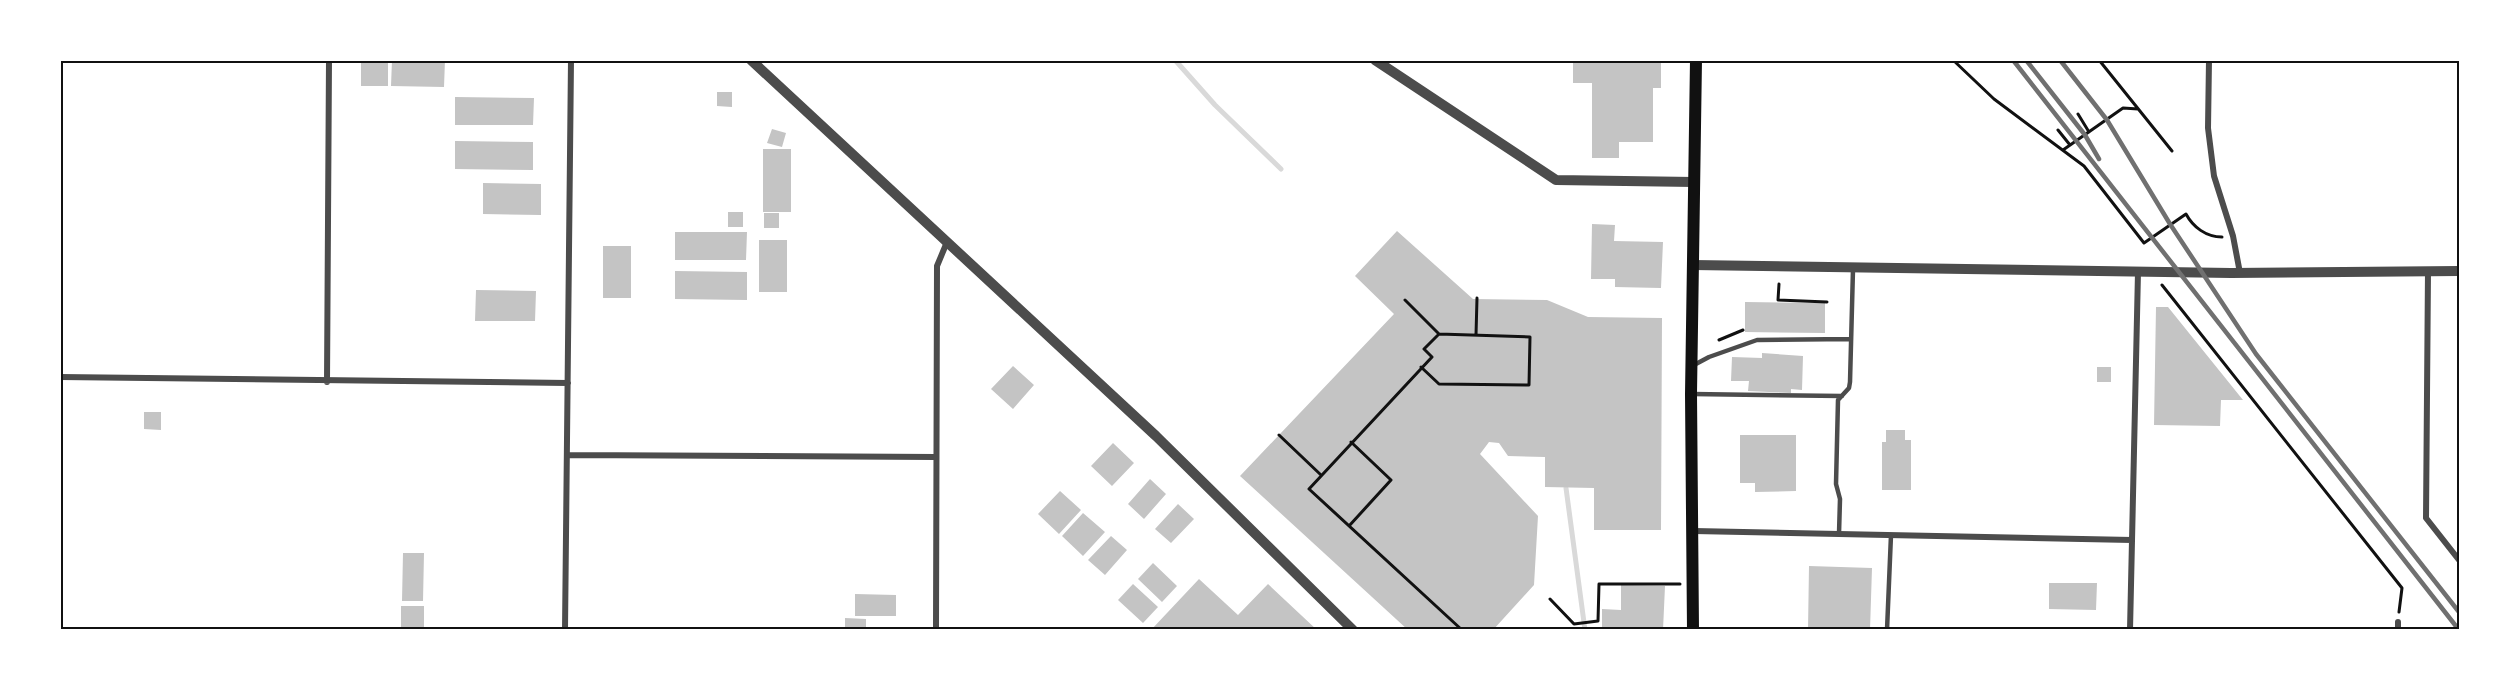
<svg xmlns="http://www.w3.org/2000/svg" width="2519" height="690" viewBox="0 0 2519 690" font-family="'Roboto Condensed',sans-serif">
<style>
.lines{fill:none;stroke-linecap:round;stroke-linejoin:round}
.stream{stroke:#d9d9d9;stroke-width:5}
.building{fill:#c4c4c4}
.path{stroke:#111;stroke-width:3}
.service{stroke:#4c4c4c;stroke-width:4.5}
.minor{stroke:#4c4c4c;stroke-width:6}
.tertiary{stroke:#4c4c4c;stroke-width:10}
.secondary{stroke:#111;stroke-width:12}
.rail{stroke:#707070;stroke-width:4.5}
.neatline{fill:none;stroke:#111;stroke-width:2}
</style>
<rect width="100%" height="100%" fill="#fff"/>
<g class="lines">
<path class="stream" d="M1175,60L1215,105L1281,169
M1566,488L1585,630"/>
</g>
<path class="building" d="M361,60H388V86H361Z
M392,60H445L444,87L391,86Z
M1573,60H1661V88H1653V142H1619V158H1592V83H1573Z
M717,92H732V107L717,106Z
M455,97L534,98L533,125H455Z
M772,129L786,133L782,147L767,143Z
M455,141L533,142V170L455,169Z
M763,149H791V212H763Z
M483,183L541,184V215L483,214Z
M728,212H743V227H728Z
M764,213H779V228H764Z
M1592,224L1615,225L1614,241L1663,242L1661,288L1615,287V279H1591Z
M1397,231L1473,299L1547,300L1588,317L1662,318L1661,530H1594V488L1545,487V457L1508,456L1499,443L1489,442L1480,454L1538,516L1534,585L1493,630H1408L1240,476L1394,314L1355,276Z
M675,232H747L746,260H675Z
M759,240H787V292H759Z
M603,246H631V298H603Z
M675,271L747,272V300L675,299Z
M476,290L536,291L535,321H475Z
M1745,302L1825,303V333L1745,332Z
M2156,307H2168L2243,400H2221L2220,426L2154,425Z
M1762,353L1803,356L1802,390L1791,389V393L1748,391L1749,381H1731L1732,357L1762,358Z
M1013,366L1034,385L1013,409L991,389Z
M2097,367H2111V382H2097Z
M144,412H161V430L144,429Z
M1886,430H1905V440H1911V490H1882V442H1886Z
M1740,435H1796V491L1755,492V483H1740Z
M1113,443L1134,463L1112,486L1091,466Z
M1150,479L1166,494L1144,519L1128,504Z
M1060,491L1081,510L1059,534L1038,514Z
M1178,504L1194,519L1171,543L1155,529Z
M1083,513L1105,532L1083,556L1062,536Z
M1111,536L1127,550L1105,575L1088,560Z
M403,553H424L423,601H402Z
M1153,563L1177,586L1162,602L1138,579Z
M1809,566L1872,568L1870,630H1808Z
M1199,579L1238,615L1268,584L1317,630H1151Z
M2049,583H2097L2096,610L2049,609Z
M1133,584L1158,607L1143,623L1118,600Z
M1621,585L1665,586L1663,630H1602V609L1621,610Z
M855,594L896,595V616H855Z
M401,606H424V630H401Z
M845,618L866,619V630H845Z"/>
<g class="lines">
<path class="path" d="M1953,60L1994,99L2084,166L2144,243L2186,214C2193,227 2206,237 2222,237
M2099,60L2172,151
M2078,114L2089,132
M2058,130L2070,145
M2063,150L2123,108L2138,109
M1779,284L1778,300L1827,302
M2162,285L2402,588L2399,612
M1405,300L1439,334L1424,349L1432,357L1309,489L1462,630
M1476,335L1477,298
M1719,340L1743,330
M1421,367L1439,384L1529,385L1530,337L1439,334
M1279,435L1321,475
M1349,526L1391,480L1351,442
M1550,599L1574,624L1598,621L1599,584H1680"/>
<path class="service" d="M1694,365L1709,357L1757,340L1851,339
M1692,394L1842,396
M1839,534L1840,499L1836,484L1838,400L1849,388L1850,382L1853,269
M1887,630L1891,535"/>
<path class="minor" d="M2209,60L2208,128L2214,176L2233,236L2240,273
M2428,271L2426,518L2459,560
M60,377L568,383
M327,382L329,60
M567,455L936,457
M1694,531L2132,540
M2398,622V630
M565,630L571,60
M936,630L937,266L947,242
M2130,630L2138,272"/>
<path class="tertiary" d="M751,60L1156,436L1353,630
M1375,60L1556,180L1694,182
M1693,265L2231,273L2459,271"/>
<path class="secondary" d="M1693,630L1691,394L1696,60"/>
<path class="rail" d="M2013,60L2459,630
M2026,60L2085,135L2099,159
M2060,60L2107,120L2170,224L2256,354L2459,612"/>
</g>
<rect width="2519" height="690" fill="none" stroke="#ffffff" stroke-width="123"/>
<rect x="62" y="62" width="2396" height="566" class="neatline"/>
</svg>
